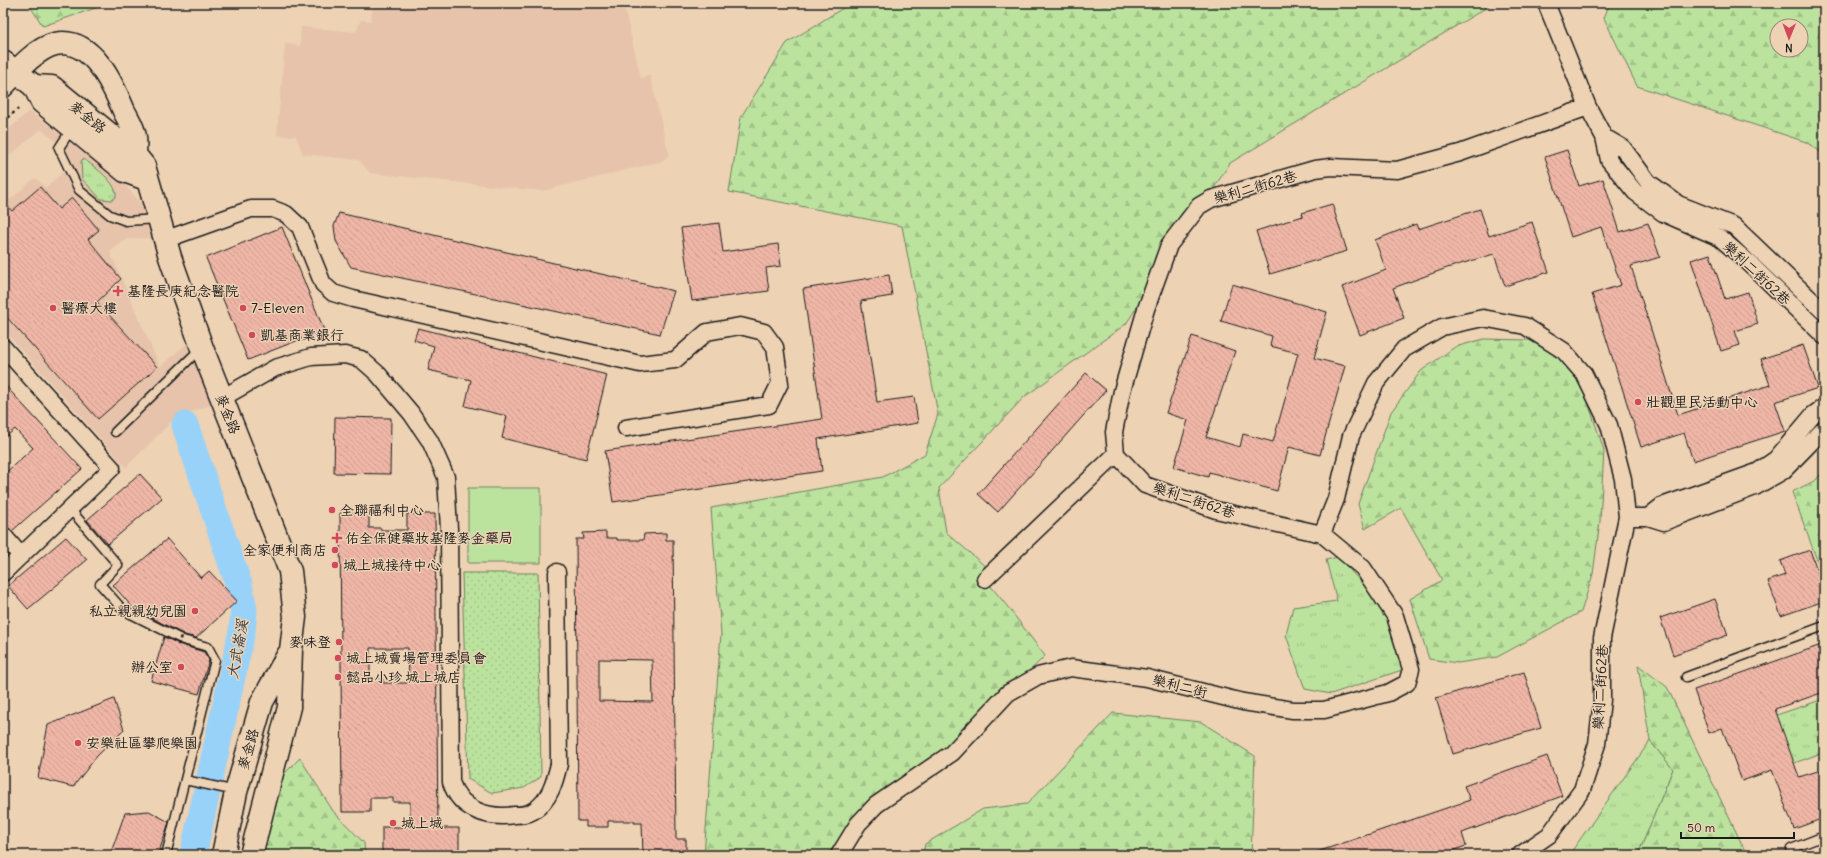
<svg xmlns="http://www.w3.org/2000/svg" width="1827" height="858" viewBox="0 0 1827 858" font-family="Delius,'LXGW WenKai TC',sans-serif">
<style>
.built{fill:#e6c3aa;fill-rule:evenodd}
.grass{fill:url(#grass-tufts);stroke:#6c805d}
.forest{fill:url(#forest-firs);stroke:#6c805d;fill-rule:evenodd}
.garden{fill:url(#garden-dots);stroke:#6c805d}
.pitch{fill:#bce39e;stroke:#6c805d}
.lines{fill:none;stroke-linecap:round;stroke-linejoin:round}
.river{stroke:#99d2f9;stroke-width:27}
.building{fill:url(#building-back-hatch);stroke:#1c1c1c;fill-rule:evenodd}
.lane-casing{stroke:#1c1c1c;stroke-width:11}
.street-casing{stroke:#1c1c1c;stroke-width:19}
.secondary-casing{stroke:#1c1c1c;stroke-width:25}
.path{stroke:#1c1c1c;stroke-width:2.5;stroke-dasharray:3 3;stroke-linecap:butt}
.lane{stroke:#edd2b4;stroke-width:8}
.street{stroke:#edd2b4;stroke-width:16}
.secondary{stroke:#edd2b4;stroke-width:22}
.path-bridge{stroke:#1c1c1c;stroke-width:2.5;stroke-dasharray:3 3;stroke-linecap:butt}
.poi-dot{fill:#d1495b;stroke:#edd2b4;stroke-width:1.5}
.labels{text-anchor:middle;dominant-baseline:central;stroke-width:3;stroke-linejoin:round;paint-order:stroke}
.street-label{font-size:14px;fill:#1c1c1c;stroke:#edd2b4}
.poi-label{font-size:14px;fill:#1c1c1c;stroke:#edd2b4;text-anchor:start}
.water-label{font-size:15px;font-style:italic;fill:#354048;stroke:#edd2b4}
</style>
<defs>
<pattern id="grass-tufts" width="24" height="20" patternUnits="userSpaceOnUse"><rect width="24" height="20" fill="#bce39e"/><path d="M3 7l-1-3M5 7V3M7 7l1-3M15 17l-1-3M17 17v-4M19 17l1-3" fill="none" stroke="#a1c288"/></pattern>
<pattern id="forest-firs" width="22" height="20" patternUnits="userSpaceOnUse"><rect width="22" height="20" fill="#bce39e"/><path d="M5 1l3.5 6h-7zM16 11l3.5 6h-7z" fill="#a1c288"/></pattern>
<pattern id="garden-dots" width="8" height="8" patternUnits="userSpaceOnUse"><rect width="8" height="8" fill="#bce39e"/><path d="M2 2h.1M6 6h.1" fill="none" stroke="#a1c288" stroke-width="1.8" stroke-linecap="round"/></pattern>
<pattern id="building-back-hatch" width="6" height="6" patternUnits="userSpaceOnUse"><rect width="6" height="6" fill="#efb6a7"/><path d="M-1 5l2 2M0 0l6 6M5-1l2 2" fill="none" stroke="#cc9c8f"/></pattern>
</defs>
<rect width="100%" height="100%" fill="#edd2b4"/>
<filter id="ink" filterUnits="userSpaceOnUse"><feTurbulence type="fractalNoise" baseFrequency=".025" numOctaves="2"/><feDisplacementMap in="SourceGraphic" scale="8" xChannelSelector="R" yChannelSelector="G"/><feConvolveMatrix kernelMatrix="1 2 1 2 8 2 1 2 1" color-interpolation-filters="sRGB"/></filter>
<g filter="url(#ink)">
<path class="built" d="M373,3H623L641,78L650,76L669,155L662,161L542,191L370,173L359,160L303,154L296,136L277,135L285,44L300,46L301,27L356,32L361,20L371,21Z
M29,111L98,161L121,180L140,203L153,234L217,403L176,417L126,467L3,329V313L97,418L157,367L97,302L121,279L88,239L99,230L72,198L59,209L40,187L12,211L3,201V192L10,200L35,178L46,188L63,172V147L41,129L3,161V135ZM151,238L189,342L160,367L110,252L126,239Z"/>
<path class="grass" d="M83,159C94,166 118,183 116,197L112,200L101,199L82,179L81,161Z
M1338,557L1381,604L1400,642L1405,669L1331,694L1305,689L1286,635L1293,607L1337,601L1326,560Z
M1824,699V752L1781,768L1762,720Z
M1650,741L1673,769L1638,855H1569Z"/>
<path class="forest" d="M28,3H110L43,26Z
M851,3H1488L1489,6L1230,163L1126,324L1024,397L939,488L946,532L987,568L985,579L1011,611L1045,656L900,796L834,855H704L721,634L711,508L883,477L925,454L938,414L902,226L729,192L741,117L787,43Z
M1610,3H1824V154L1806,142L1637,86L1604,18ZM1777,26H1801V50H1777Z
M1484,339L1529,340L1576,367L1604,450L1600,521L1593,574L1581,612L1497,657L1458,663L1429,659L1410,599L1442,580L1401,508L1365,529L1358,504L1391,412L1421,371L1455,347Z
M1824,470V579L1792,492L1816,480Z
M1638,665L1667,687L1747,855H1638L1673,769L1650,741Z
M1113,713L1201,722L1255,756L1251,855H923L925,844L983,809L1027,804Z
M300,758L333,811L364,843L365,855H264L279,779Z"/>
<path class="garden" d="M462,573H538L541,777L524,788L492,793L468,779Z"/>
<path class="pitch" d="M468,488H541V563H468Z"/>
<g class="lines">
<path class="river" d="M185,425L239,585L244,610L242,631L193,855"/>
</g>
<path class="building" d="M1567,150L1579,186L1603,179L1620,232L1648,223L1660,257L1631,266L1678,415L1770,385L1761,359L1803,345L1818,388L1775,402L1785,431L1693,461L1684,433L1641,447L1592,294L1621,285L1601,227L1571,237L1545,157Z
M40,187L59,209L72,198L99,230L88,239L121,279L97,302L157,367L98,419L3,313V201L12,211Z
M1332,204L1347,251L1270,274L1256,231L1303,216L1302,213Z
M1480,209L1489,236L1532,222L1549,272L1505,286L1494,254L1447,268L1393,288L1404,318L1360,335L1342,287L1386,270L1375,240L1416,224L1418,229Z
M339,213L674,291L660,334L351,267L336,241L334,226Z
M719,223L723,252L778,244L781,266L766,268L769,291L692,301L681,228Z
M282,227L324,330L248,360L206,258Z
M1710,254L1725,299L1748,292L1758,324L1735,331L1740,345L1721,351L1691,260Z
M889,275L892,296L861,301L877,402L914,397L918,423L818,439L822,471L613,502L605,451L822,419L803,289Z
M1232,284L1327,312L1314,358L1345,366L1320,455L1289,447L1277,491L1209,472L1208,477L1174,467L1188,420L1166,413L1192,336L1235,351L1206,437L1240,447L1243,434L1273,442L1298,353L1270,346L1272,336L1221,321Z
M418,328L607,375L586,459L502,438L507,416L465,406L471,380L428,370L434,346L414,340Z
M1086,373L1106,390L998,512L978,494Z
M3,383L82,469L12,531L3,523V475L33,448L15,429L3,439Z
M335,417L391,418L390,474L334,473Z
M140,474L162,498L108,544L87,520Z
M340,513H369V528H381V530H407V514H435L438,828H459V855H382V827H410V802H393V798H370V812H342ZM370,648H408L409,683H383V679H370Z
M606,532V538H617V540H643L644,534L666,533V540H673L676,839H686V855H643L642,823H634V821H608V827H586V821H578L576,539H584L583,533ZM599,659L652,660L653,702L599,701Z
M66,537L87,560L28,609L8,586Z
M167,539L201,578L209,571L237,601L196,638L185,635L134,609L113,585Z
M1810,550L1824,590V601L1781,616L1768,581L1785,575L1780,561Z
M1715,599L1728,635L1673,655L1660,618Z
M164,637L181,645L204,652L209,660L199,694L151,681Z
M1824,644V692L1775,709L1799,777L1824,769V818L1794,829L1772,770L1742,781L1722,728L1709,733L1694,690Z
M1524,672L1541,728L1453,754L1436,698Z
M114,699L124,730L97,756L73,787L38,778L48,725Z
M1547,756L1562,796L1462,833L1466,846L1439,855H1314V853L1470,800L1464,786Z
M149,811L169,822L158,855H110L125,813Z"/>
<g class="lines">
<g class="lane-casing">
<path id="lane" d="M72,128L59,148L79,190L110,215L126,221L158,219
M115,432L201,348
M70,509L118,565L100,584L123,610L183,640L208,647L215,660L166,855
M1686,677L1824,626
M185,780L236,791
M1791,849L1824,836"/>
</g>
<g class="street-casing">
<path id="street" d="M1546,3L1588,107L1604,137L1609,160L1635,192L1663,213L1720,238L1748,262L1824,336
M1604,137L1623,148L1648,182L1678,204L1734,226L1824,312
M164,240L251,209H273L286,214L300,227L323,284L333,293L353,299L640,364L675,360L707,332L740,326L764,332L775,347L780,383L769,405L626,428
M3,347L112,468L3,573
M222,398L275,368L311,357L345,355L361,359L378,374L411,413L430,441L446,477L449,529L451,782C460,810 488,819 515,815C520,815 528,814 533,811C550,801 555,781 559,764L557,572
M1627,517H1648L1664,522L1755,487L1783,471L1824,429
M1648,517L1662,506L1757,472L1776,459L1813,415L1824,407
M1322,534L1336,499L1351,436L1376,383L1404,349L1442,327L1483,318L1525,326L1564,351L1584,374L1609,425L1623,479L1627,517L1602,638V700L1597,744L1582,790L1549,835L1520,855
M3,535L21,556
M985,579L1116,454
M839,855L858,824L876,805L952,753L1008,693L1038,676L1071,668L1147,678L1243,702L1293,710H1324L1388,693L1407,683L1411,669L1395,616L1363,568L1322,534L1216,510L1145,485L1116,454L1114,432L1122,391L1146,309L1169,245L1199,206L1211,199L1315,169L1331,167L1397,170L1460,153L1588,107"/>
</g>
<g class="secondary-casing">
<path id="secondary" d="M3,62L34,86L42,102L125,171L146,179
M3,86C17,71 35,49 55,44C92,36 113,85 124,111C128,119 134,128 135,137C136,142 135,149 135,155
M34,86L52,87L135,155L144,166L170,257L202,348L290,571L295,617L291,650L289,707L251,855
M223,855L236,792L262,702L288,655"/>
</g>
<path class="path" d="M3,122L18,109"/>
<use href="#lane" class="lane"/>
<use href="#street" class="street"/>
<use href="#secondary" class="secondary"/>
<path class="path-bridge" d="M178,645L181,636"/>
</g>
</g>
<g class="poi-dot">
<path d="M116 285h4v4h4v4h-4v4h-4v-4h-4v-4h4z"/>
<circle cx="53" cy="308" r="4"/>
<circle cx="243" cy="308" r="4"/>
<circle cx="252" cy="335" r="4"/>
<circle cx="1638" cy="402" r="4"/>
<circle cx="332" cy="510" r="4"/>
<path d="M335 532h4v4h4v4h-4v4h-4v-4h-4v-4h4z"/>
<circle cx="335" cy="550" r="4"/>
<circle cx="335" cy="565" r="4"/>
<circle cx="195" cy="611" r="4"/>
<circle cx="339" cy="642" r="4"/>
<circle cx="338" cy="658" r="4"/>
<circle cx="181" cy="667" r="4"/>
<circle cx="338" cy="677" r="4"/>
<circle cx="78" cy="743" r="4"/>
<circle cx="393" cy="823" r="4"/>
</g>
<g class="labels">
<g class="street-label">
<text transform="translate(88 117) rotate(39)">麥金路</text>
<text transform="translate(1255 187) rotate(-16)">樂利二街62巷</text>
<text transform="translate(1757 273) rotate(43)">樂利二街62巷</text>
<text transform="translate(228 414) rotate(68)">麥金路</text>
<text transform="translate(1194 500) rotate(18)">樂利二街62巷</text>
<text transform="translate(1180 686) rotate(14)">樂利二街</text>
<text transform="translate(1600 687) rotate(-87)">樂利二街62巷</text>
<text transform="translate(248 749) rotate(-74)">麥金路</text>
</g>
<g class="poi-label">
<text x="127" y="291">基隆長庚紀念醫院</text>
<text x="61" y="308">醫療大樓</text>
<text x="251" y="308">7-Eleven</text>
<text x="260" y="335">凱基商業銀行</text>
<text x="1646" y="402">壯觀里民活動中心</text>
<text x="340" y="510">全聯福利中心</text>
<text x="345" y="538">佑全保健藥妝基隆麥金藥局</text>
<text x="327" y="550" text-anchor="end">全家便利商店</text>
<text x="343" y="565">城上城接待中心</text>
<text x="187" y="611" text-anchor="end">私立親親幼兒園</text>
<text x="331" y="642" text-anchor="end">麥味登</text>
<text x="346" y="658">城上城賣場管理委員會</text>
<text x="173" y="667" text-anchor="end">辦公室</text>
<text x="346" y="677">懿品小珍 城上城店</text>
<text x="86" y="743">安樂社區攀爬樂園</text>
<text x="401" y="823">城上城</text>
</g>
<g class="water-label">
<text transform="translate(237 649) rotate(-80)">大武崙溪</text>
</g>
</g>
<rect width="1827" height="858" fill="none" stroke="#edd2b4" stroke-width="16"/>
<rect x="8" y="8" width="1811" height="842" fill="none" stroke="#1c1c1c" stroke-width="1.5" filter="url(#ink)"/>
<g transform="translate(1789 38) rotate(181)"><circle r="19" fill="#edd2b4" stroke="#998977"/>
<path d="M0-3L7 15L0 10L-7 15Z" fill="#d1495b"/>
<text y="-6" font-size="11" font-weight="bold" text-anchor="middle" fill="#1c1c1c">N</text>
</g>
<path d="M1681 832v6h113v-6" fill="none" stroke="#1c1c1c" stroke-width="2"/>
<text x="1687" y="832" font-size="12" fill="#1c1c1c" stroke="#edd2b4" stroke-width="3" paint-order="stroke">50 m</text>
</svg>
